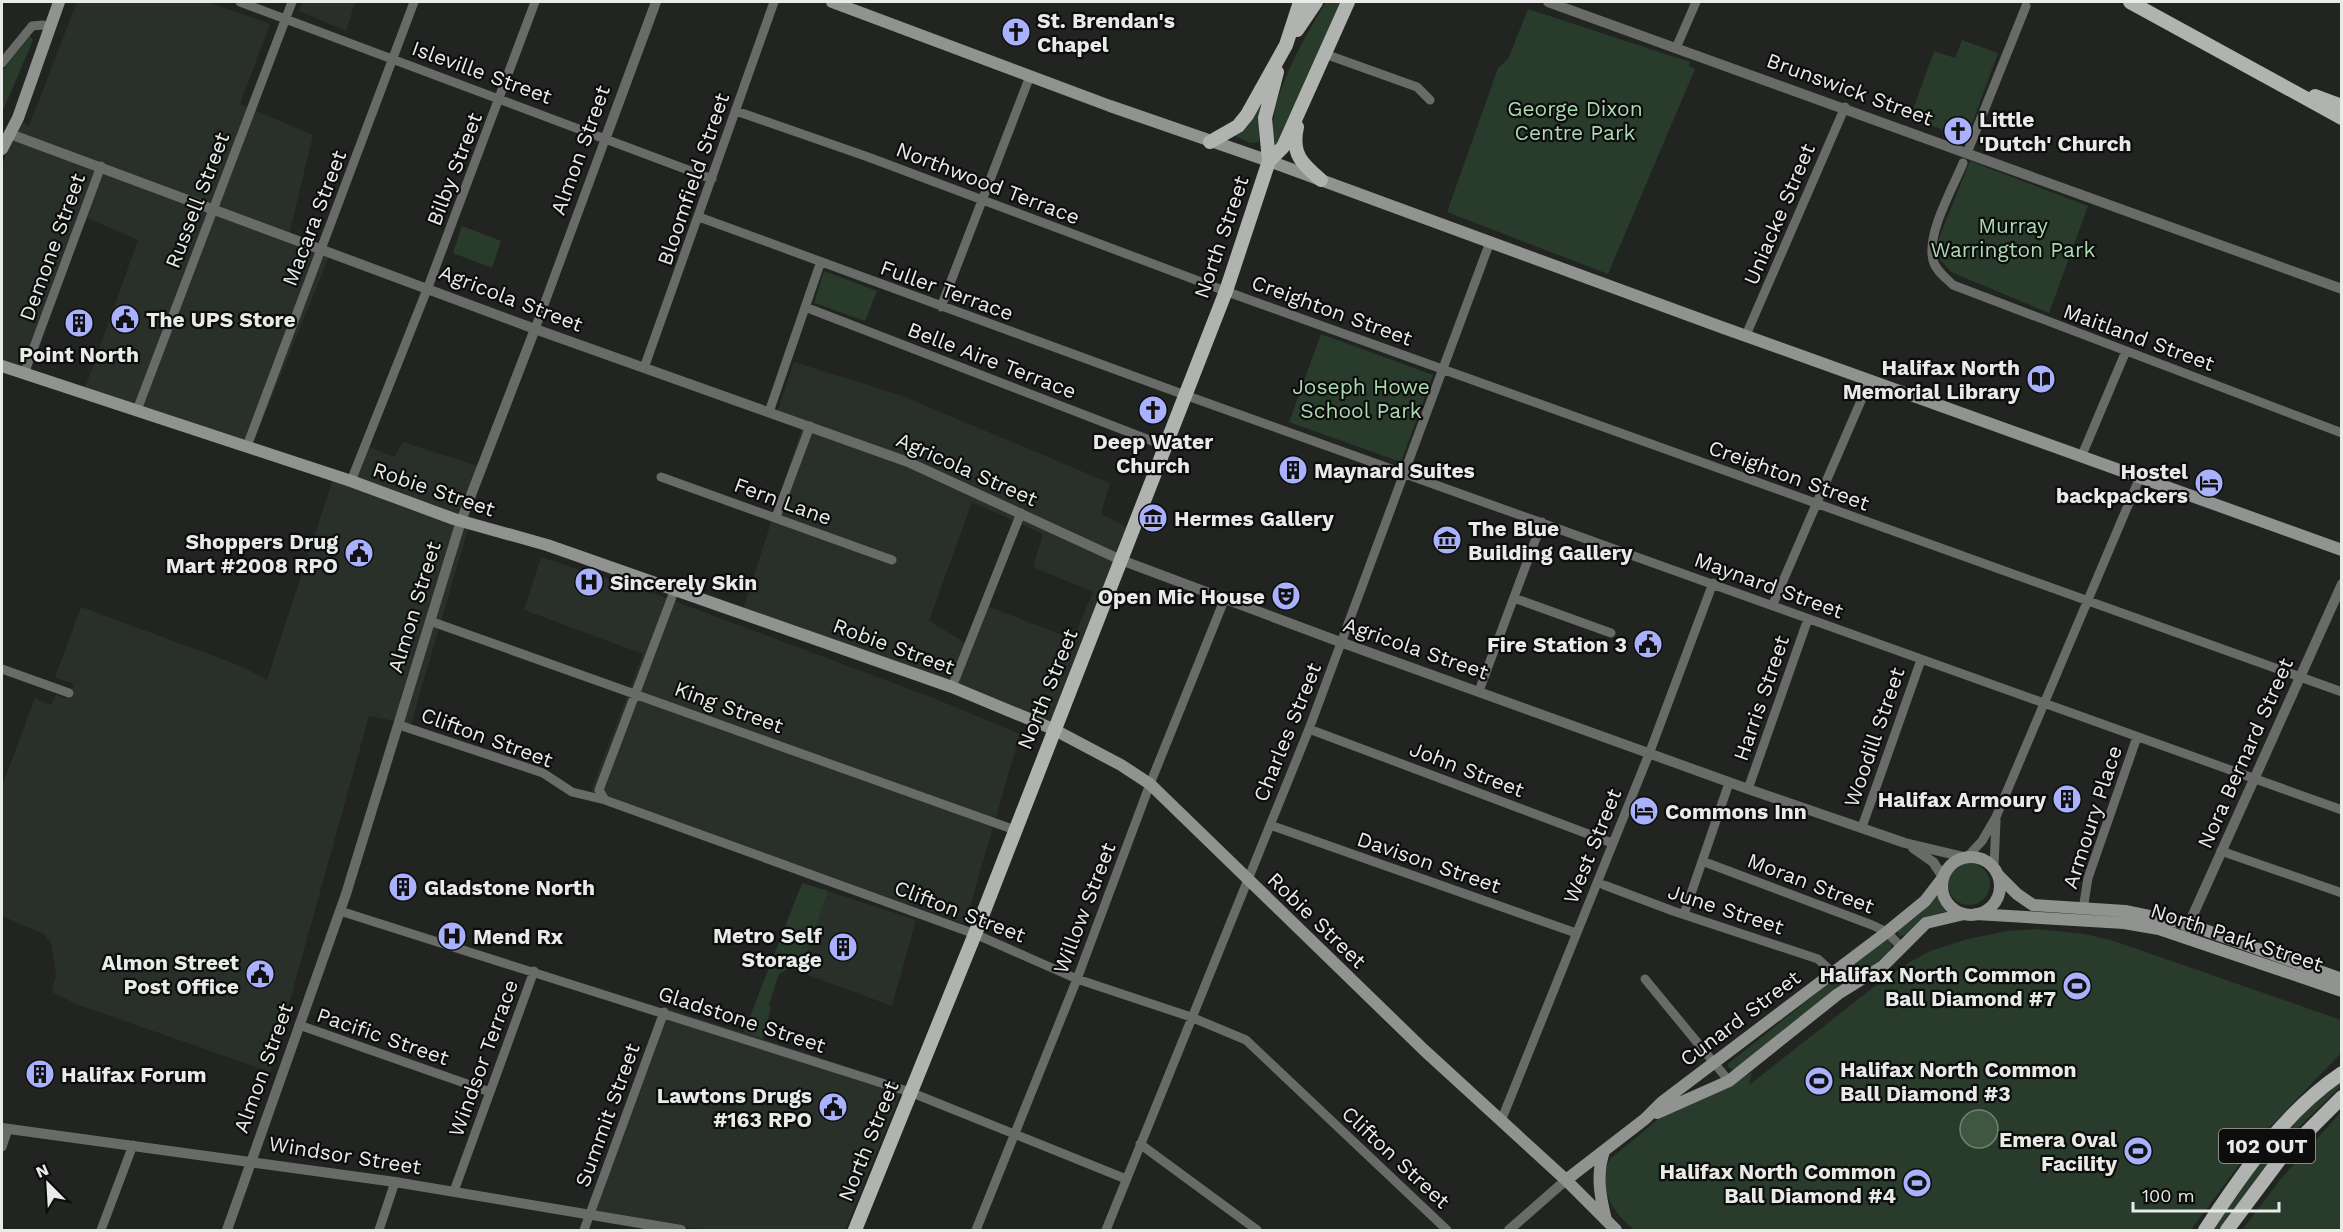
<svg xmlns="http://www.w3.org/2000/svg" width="2343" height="1232" viewBox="0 0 2343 1232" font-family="'Work Sans',sans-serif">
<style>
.built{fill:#29302a;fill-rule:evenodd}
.green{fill:#293b2b}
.water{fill:#3f5741;stroke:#728373;stroke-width:1.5}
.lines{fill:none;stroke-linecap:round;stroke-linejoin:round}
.minor{stroke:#696b69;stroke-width:9}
.tertiary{stroke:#696b69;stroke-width:10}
.secondary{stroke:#919391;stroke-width:12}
.primary{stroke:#b0b3b0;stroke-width:14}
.labels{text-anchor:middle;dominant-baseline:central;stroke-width:4.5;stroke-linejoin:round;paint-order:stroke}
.shield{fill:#0c0d0c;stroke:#a7a8a7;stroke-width:1.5}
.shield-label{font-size:20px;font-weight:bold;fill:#e9ebe9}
.poi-label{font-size:21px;font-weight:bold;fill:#e9ebe9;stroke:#0c0d0c;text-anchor:start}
.street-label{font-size:21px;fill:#e9ebe9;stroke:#0c0d0c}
.park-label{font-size:21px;fill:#acdaaf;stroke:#0c0d0c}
</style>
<rect width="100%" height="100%" fill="#212421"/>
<path class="built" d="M77,2H208L270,24L240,104L313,135L289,236L329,257L251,448L84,391L138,240L82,216L27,371L2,362V167L17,120L29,126Z
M302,2H355L346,31L299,11Z
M794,362L900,395L1110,483L1101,514L1123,525L1132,532L1053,733L956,690L742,612L803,424L776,415ZM972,502L1043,534L1033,567L1093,592L1073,639L984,605L971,646L929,621Z
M403,442L484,468L471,503L457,510L468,529L411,724L369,716L270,1072L76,1004L54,993L52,989L56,976L51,943L44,934L2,916V786L35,698L51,705L56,695L68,699L74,684L55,677L81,607L241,666L267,680L334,476L355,483L367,446L394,457Z
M541,557L661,596L936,699L1020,734L965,924L604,798L591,791L643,654L524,610Z
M828,891L916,920L892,1006L789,968L805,959Z
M665,1007L904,1085L845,1230H709L589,1215Z"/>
<path class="green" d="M1326,2H1340L1279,144L1276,145C1261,109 1307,33 1326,2Z
M1528,9L1690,62L1689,66L1695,69L1608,274L1447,212L1498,68L1508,59Z
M30,36L33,40L2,113V71Z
M1962,40L1998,53L1970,129L1950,122L1946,131L1910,118L1934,51L1955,58Z
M1257,107L1260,108L1259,142L1250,143L1233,135Z
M1970,161L2088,206L2049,313L1951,272L1939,258L1937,243Z
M462,226L501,241L492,268L453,253Z
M824,271L877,291L865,321L814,303Z
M1321,334L1433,375L1401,462L1289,422Z
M1948 884a21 21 0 1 1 42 0a21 21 0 1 1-42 0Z
M802,883L828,891L805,959L779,974L769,1004L771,1007L763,1039L744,1032Z
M1938,894L1948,911L1928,916L1906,935L1899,936L1897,929Z
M2037,929L2085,934L2114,941L2341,1020V1053L2256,1142L2191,1230H1634C1612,1211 1596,1188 1610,1159L1666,1113L1732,1084L1752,1072L1749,1085L1875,986L1910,962L1930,951L1968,939L2007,931Z
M1884,939L1889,940L1892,947L1888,955L1833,991L1734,1070L1728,1067V1064Z
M2341,1075V1086L2284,1142L2219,1230H2210L2277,1139Z
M2341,1112V1230H2242L2280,1180Z"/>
<path class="water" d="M1960 1129a19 19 0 1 1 38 0a19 19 0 1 1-38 0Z"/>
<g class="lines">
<path class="minor" d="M240,2L712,179
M1676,48L1696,2
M1325,54L1417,87L1430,100
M2,63L32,26L43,25L50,28
M736,111L868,157L1236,295L2342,692
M1967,153L2026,6
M1963,163C1953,188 1926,234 1933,260C1935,270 1946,278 1953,285L2342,433
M699,217L1185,395L2342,810
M805,307L1165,446
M941,307L1030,76
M535,329L606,137
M1746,335L1845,107
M644,368L774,2
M24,374L101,166
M137,410L292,2
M769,412L820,264
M247,446L414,2
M2082,455L2126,351
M661,477L892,560
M351,481L428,287L535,2
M776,517L810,426
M1514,598L1611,633
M1773,604L1870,380
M430,621L1015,830
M2,669L69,693
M952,687L1021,513
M1479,691L1542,522
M399,725L543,773L572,792L605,800L975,934L1077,979L1191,1017L1246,1040L1447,1230
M1309,729L1612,843
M1748,789L1808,619
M605,800L599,790L675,589
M1270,825L1576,933
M1862,827L1921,660
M2221,851L2342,893
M1968,856L1982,841L1996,817L2140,477
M1702,861L1872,925L1887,932L1902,948
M1994,867L1996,820
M1604,885L1673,911L1818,959L1832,972
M2083,909L2088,878L2137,737
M340,911L910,1092L1126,1179
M1684,914L1729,783
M1645,979L1729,1081
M299,1025L490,1092
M1501,1121L1649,754L1713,583
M1140,1144L1257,1230
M2,1147L8,1129
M454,1191L534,971
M101,1230L133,1145
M379,1230L395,1182
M584,1230L664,1012
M976,1230L1077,979L1150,784L1225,598
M1106,1230L1309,729L1490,242"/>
<path class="tertiary" d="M1548,2L2342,289
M10,134L535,329L908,462L1121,560L1332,639L1748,789L1905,843L1964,857
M606,137L656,2
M1913,848L1933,862L1943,877
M2183,937L2342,584
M2,1128L395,1182L681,1230
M227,1230L346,894L461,521L535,329
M1509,1230L1566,1180"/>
<path class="secondary" d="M832,2L1110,106L1269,161L1721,327L2342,550
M2,149L18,118L59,2
M2,366L351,481L454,519L547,545L952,687L1053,729L1121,765L1150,784L1424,1050L1566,1180L1616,1230
M1942 886a29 29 0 1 1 58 0a29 29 0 1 1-58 0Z
M1998,875L2017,894L2033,905L2125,911L2188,924L2342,979
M1976,914L2124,923L2159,929L2342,991
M1657,1113L1729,1081L1838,994L1883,966L1926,923L1964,914
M1604,1151C1596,1175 1600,1196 1606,1220
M1566,1180L1645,1119L1662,1102L1887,932L1925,901L1942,879"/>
<path class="primary" d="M2130,2L2342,118
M1297,30L1316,2
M2315,96L2342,106
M1297,127C1291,154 1302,164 1321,180
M1210,142L1238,126L1247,115L1286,45L1300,2
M1269,161L1265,118L1277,72
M855,1230L975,934L1226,291L1269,161L1283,147L1348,2
M2205,1230C2242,1174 2285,1111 2342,1073
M2227,1230L2280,1159L2342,1097"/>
</g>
<defs>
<g id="church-disc" transform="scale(1.5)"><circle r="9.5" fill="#a9b0fc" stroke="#0c0d0c"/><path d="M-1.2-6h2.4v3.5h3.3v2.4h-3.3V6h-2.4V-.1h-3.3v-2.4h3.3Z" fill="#111"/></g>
<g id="civic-disc" transform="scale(1.5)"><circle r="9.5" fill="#a9b0fc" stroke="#0c0d0c"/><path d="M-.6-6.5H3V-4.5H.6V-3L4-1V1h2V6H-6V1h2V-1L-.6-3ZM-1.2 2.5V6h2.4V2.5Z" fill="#111"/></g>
<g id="building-disc" transform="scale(1.5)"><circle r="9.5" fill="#a9b0fc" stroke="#0c0d0c"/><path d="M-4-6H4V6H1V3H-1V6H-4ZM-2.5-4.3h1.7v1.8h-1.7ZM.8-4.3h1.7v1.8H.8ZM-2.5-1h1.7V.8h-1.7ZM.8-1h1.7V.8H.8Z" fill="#111"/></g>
<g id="library-disc" transform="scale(1.5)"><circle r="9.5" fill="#a9b0fc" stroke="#0c0d0c"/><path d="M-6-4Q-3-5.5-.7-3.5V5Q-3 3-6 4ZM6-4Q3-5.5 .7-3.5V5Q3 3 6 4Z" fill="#111"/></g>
<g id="hotel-disc" transform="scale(1.5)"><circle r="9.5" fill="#a9b0fc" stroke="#0c0d0c"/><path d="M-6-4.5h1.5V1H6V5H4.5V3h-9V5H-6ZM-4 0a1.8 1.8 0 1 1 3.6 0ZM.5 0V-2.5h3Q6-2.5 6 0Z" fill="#111"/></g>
<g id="museum-disc" transform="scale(1.5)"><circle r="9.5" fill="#a9b0fc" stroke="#0c0d0c"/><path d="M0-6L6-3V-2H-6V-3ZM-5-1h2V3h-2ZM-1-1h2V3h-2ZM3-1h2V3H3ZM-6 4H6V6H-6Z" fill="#111"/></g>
<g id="hospital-disc" transform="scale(1.5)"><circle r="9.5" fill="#a9b0fc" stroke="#0c0d0c"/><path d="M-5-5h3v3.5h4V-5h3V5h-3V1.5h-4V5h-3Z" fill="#111"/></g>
<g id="theatre-disc" transform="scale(1.5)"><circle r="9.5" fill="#a9b0fc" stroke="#0c0d0c"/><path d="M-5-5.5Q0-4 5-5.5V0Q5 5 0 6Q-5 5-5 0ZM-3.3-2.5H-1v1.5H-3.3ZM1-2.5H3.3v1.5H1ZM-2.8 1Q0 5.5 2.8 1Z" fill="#111"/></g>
<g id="stadium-disc" transform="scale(1.5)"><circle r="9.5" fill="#a9b0fc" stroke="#0c0d0c"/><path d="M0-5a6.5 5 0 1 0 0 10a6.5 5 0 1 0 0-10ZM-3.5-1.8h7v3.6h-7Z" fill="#111"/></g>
</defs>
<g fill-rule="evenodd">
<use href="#church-disc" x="1016" y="32"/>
<use href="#church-disc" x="1958" y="131"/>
<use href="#civic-disc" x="125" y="319"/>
<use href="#building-disc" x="79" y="323"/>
<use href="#library-disc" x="2041" y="379"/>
<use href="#church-disc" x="1153" y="410"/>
<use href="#building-disc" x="1293" y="470"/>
<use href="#hotel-disc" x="2209" y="483"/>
<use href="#museum-disc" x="1153" y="518"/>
<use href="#museum-disc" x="1447" y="540"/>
<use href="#civic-disc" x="359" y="553"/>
<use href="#hospital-disc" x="589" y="582"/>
<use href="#theatre-disc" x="1286" y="596"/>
<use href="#civic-disc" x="1648" y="644"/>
<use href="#building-disc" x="2067" y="799"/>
<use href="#hotel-disc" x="1644" y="811"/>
<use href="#building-disc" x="403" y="887"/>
<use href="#hospital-disc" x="452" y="936"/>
<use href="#building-disc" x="843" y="947"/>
<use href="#civic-disc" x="260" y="974"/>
<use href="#stadium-disc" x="2077" y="986"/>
<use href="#building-disc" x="40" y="1074"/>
<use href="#stadium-disc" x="1819" y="1081"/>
<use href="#civic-disc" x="833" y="1107"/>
<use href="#stadium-disc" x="2138" y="1151"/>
<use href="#stadium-disc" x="1917" y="1183"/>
</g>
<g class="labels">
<rect class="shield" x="2219" y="1129" width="96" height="34" rx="4.5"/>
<g class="shield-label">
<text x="2267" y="1146">102 OUT</text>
</g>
<g class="poi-label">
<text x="1037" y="20">St. Brendan's<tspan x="1037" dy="24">Chapel</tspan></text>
<text x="1979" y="119">Little<tspan x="1979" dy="24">'Dutch' Church</tspan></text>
<text x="146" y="319">The UPS Store</text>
<text x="79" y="354" text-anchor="middle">Point North</text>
<text x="2020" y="367" text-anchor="end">Halifax North<tspan x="2020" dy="24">Memorial Library</tspan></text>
<text x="1153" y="441" text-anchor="middle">Deep Water<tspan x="1153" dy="24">Church</tspan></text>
<text x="1314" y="470">Maynard Suites</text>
<text x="2188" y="471" text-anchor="end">Hostel<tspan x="2188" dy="24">backpackers</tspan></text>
<text x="1174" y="518">Hermes Gallery</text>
<text x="1468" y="528">The Blue<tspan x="1468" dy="24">Building Gallery</tspan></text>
<text x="338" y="541" text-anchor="end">Shoppers Drug<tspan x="338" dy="24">Mart #2008 RPO</tspan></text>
<text x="610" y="582">Sincerely Skin</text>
<text x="1265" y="596" text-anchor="end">Open Mic House</text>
<text x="1627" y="644" text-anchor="end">Fire Station 3</text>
<text x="2046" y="799" text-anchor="end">Halifax Armoury</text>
<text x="1665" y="811">Commons Inn</text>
<text x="424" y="887">Gladstone North</text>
<text x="822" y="935" text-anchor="end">Metro Self<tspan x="822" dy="24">Storage</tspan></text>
<text x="473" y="936">Mend Rx</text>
<text x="239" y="962" text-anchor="end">Almon Street<tspan x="239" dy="24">Post Office</tspan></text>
<text x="2056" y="974" text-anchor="end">Halifax North Common<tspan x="2056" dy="24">Ball Diamond #7</tspan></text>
<text x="1840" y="1069">Halifax North Common<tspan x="1840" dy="24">Ball Diamond #3</tspan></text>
<text x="61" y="1074">Halifax Forum</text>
<text x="812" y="1095" text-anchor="end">Lawtons Drugs<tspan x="812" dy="24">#163 RPO</tspan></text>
<text x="2117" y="1139" text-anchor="end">Emera Oval<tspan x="2117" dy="24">Facility</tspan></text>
<text x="1896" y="1171" text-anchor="end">Halifax North Common<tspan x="1896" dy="24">Ball Diamond #4</tspan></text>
</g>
<g class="street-label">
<text transform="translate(482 72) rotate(20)">Isleville Street</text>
<text transform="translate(1850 89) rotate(20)">Brunswick Street</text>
<text transform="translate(580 150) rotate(-70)">Almon Street</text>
<text transform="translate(454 169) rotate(-69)">Bilby Street</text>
<text transform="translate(693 179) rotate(-71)">Bloomfield Street</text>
<text transform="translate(988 183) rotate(21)">Northwood Terrace</text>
<text transform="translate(197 200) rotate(-69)">Russell Street</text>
<text transform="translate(1779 214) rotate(-67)">Uniacke Street</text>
<text transform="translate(314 218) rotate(-69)">Macara Street</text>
<text transform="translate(1221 237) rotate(-71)">North Street</text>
<text transform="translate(52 247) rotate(-70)">Demone Street</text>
<text transform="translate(947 290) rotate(20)">Fuller Terrace</text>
<text transform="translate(511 298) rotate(21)">Agricola Street</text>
<text transform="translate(1332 310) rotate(20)">Creighton Street</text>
<text transform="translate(2139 337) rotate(20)">Maitland Street</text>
<text transform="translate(992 360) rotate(21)">Belle Aire Terrace</text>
<text transform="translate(967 469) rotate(24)">Agricola Street</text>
<text transform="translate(1789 475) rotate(20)">Creighton Street</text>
<text transform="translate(434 489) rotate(19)">Robie Street</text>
<text transform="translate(783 501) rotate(20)">Fern Lane</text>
<text transform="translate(1769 585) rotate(20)">Maynard Street</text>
<text transform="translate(414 607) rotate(-73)">Almon Street</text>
<text transform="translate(894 646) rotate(20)">Robie Street</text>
<text transform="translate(1416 648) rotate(19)">Agricola Street</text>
<text transform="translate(1047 689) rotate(-68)">North Street</text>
<text transform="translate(1761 698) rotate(-71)">Harris Street</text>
<text transform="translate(729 707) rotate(20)">King Street</text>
<text transform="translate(1287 732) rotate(-68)">Charles Street</text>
<text transform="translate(487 737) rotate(20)">Clifton Street</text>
<text transform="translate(1874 737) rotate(-71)">Woodill Street</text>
<text transform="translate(2245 753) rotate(-66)">Nora Bernard Street</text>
<text transform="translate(1467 769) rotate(21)">John Street</text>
<text transform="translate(2092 817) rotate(-72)">Armoury Place</text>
<text transform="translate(1592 846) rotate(-68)">West Street</text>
<text transform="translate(1429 862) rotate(19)">Davison Street</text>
<text transform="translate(1811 883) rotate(21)">Moran Street</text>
<text transform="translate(1084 908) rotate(-69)">Willow Street</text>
<text transform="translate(1726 909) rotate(18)">June Street</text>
<text transform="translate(960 911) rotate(21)">Clifton Street</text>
<text transform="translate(1317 920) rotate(44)">Robie Street</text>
<text transform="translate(2237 937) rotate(18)">North Park Street</text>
<text transform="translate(1740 1018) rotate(-37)">Cunard Street</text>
<text transform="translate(742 1019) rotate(18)">Gladstone Street</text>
<text transform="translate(383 1036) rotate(19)">Pacific Street</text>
<text transform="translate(483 1058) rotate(-70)">Windsor Terrace</text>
<text transform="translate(263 1068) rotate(-70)">Almon Street</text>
<text transform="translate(607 1115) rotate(-70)">Summit Street</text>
<text transform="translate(868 1141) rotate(-68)">North Street</text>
<text transform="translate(345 1155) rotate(9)">Windsor Street</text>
<text transform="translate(1396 1157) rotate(43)">Clifton Street</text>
</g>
<g class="park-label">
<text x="1575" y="108">George Dixon<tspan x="1575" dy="24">Centre Park</tspan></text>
<text x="2013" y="225">Murray<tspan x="2013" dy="24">Warrington Park</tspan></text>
<text x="1361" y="386">Joseph Howe<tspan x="1361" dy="24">School Park</tspan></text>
</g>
</g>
<rect width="2343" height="1232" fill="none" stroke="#e9ebe9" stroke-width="6"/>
<g transform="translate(48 1184) rotate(336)" stroke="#0c0d0c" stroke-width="4.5" paint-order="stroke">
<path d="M0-4.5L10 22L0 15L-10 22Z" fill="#e9ebe9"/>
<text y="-9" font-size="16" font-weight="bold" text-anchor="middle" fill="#e9ebe9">N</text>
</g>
<path d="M2133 1202v9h146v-9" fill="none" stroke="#e9ebe9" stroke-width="3"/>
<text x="2142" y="1202" font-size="18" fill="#e9ebe9" stroke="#0c0d0c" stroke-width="4.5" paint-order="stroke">100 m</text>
</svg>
